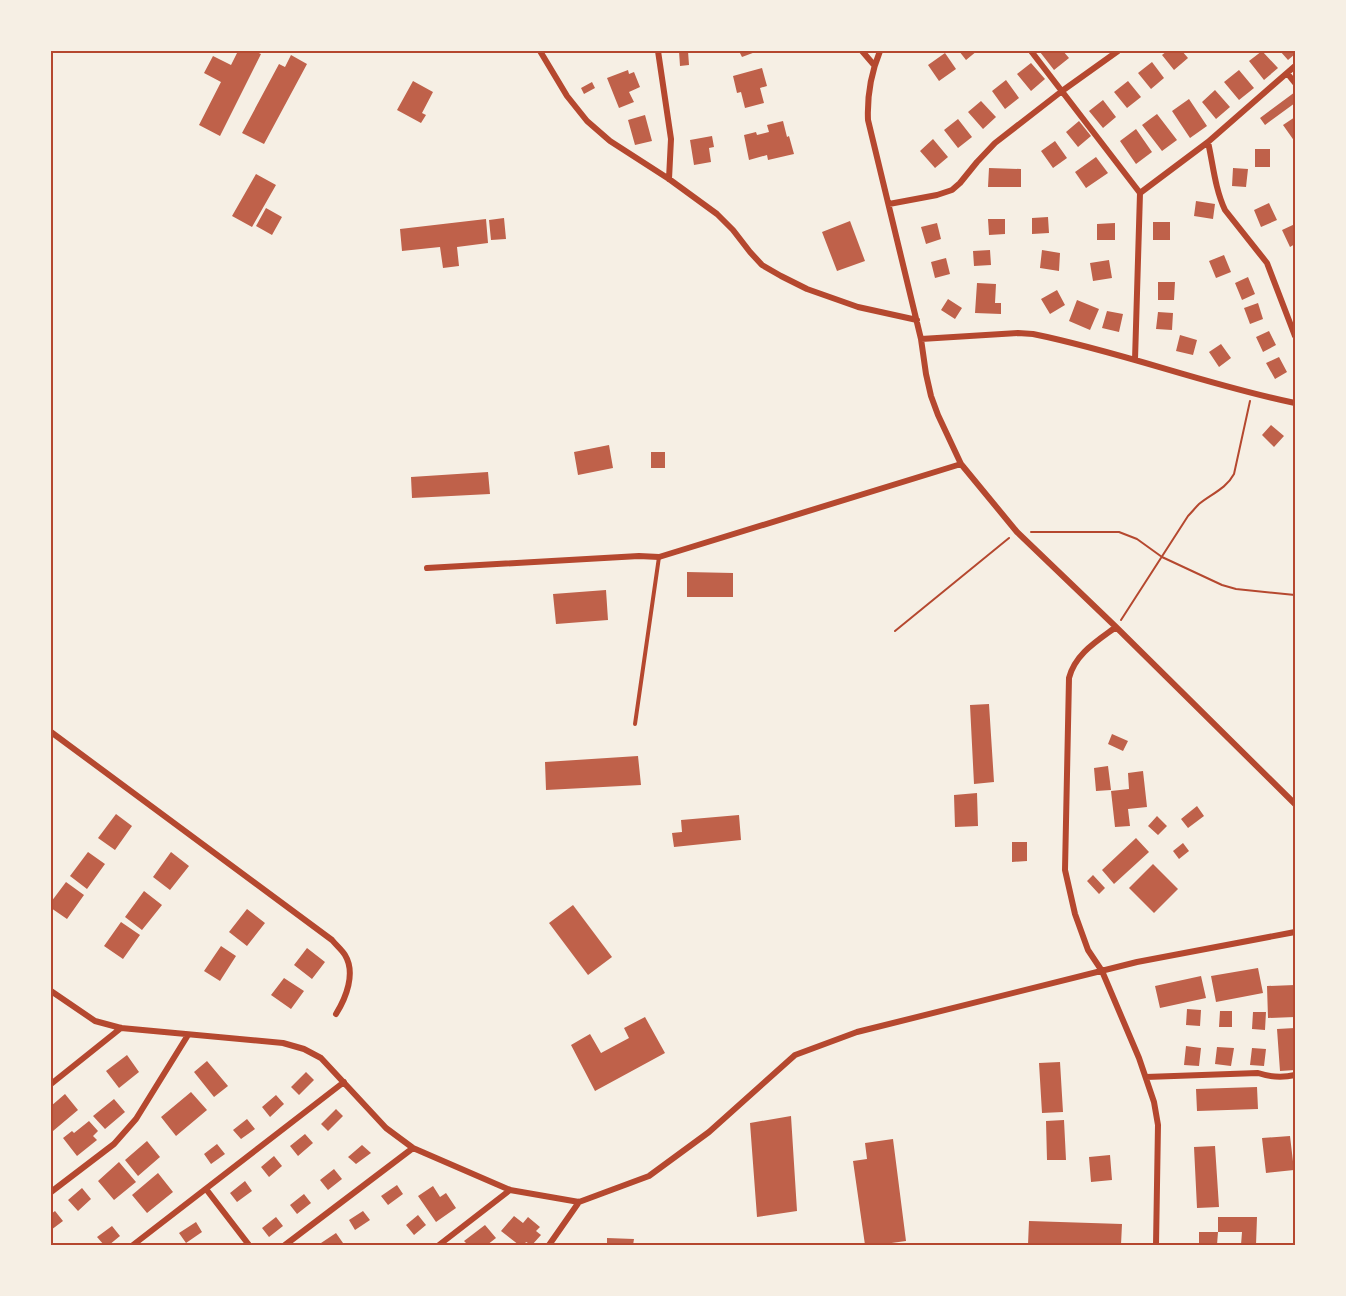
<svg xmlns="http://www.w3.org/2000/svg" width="1346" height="1296" viewBox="0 0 1346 1296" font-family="'Asap Condensed',sans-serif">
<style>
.building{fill:#bf614a}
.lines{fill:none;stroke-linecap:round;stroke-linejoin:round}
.path{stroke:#b5482f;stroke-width:2}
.service{stroke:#b5482f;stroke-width:4}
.minor{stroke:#b5482f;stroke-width:6}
.neatline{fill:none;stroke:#b5482f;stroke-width:2}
</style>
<rect width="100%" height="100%" fill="#f6efe4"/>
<path class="building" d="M238,51H254L261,54L220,136L199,125L221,82L204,73L213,56L231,65Z
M679,51H688L689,65L680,66Z
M739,51H758L742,57Z
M959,51H977L966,60Z
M1041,51H1063L1069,58L1054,70L1040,52Z
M1167,51H1182L1188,58L1174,70L1162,55Z
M1262,51L1278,68L1264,80L1249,61Z
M1280,51H1295V54L1288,60Z
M945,53L956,69L939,81L928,65Z
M291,55L307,64L264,144L242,133L279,64L285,67Z
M1152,62L1164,78L1151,89L1138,73Z
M1031,63L1045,79L1031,91L1017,74Z
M762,68L767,86L760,88L764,103L745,108L741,92L737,93L733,76Z
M628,70L629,74L634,72L640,87L629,92L634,102L619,108L607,78Z
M1239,70L1254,88L1239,100L1224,82Z
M1006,80L1019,98L1005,109L992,91Z
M413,81L433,92L422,113L426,115L421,123L397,110Z
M1128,81L1141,97L1127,108L1114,92Z
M592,82L595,88L584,94L581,88Z
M1215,90L1230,107L1216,119L1202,102Z
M1295,92V103L1265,125L1260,118Z
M1189,99L1207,126L1190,138L1172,111Z
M1103,100L1116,117L1103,128L1089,111Z
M981,101L996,117L983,129L968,112Z
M1157,114L1177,140L1162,151L1142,125Z
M645,115L652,141L635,145L628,120Z
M1295,117V142L1283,125Z
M958,119L972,137L958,148L944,130Z
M783,121L787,137L789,136L794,154L768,160L767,155L749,160L744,135L756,132L757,135L769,132L767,125Z
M1079,121L1091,136L1078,147L1066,132Z
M1136,129L1152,152L1136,164L1120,141Z
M712,136L714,147L709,148L711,162L694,165L690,140Z
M933,139L948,157L935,168L920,151Z
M1055,141L1067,158L1053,168L1041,151Z
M1255,149H1270V167H1255Z
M1096,157L1108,173L1086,188L1075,172Z
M989,168L1021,169V187H988Z
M1233,168L1248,169L1246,187L1232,186Z
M256,174L276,185L252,227L232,216Z
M1196,201L1215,204L1213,219L1194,216Z
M1269,203L1277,220L1261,227L1254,210Z
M266,208L282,217L272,235L256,226Z
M1048,217L1049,233L1032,234V218Z
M504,218L506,239L491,240L489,220Z
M486,219L488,243L457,247L459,266L443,268L440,247L402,251L400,229Z
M988,219H1005V234L989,235Z
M850,221L865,261L837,271L822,232Z
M1153,222H1170V240H1153Z
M937,223L941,239L926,244L921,227Z
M1115,223V240H1097V224Z
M1295,224V244L1290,247L1282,230Z
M990,250L991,265L974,266L973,251Z
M1042,250L1060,253L1059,271L1040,268Z
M1224,255L1231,272L1216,278L1209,261Z
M946,258L950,274L935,278L931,262Z
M1109,260L1112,278L1093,281L1090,263Z
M1248,277L1255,294L1242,300L1235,283Z
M1158,282H1175L1174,300H1158Z
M977,283L996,284L995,303H1001V314L975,313Z
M1057,290L1065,305L1050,314L1041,299Z
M948,299L962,308L955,319L941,310Z
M1077,300L1099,309L1090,330L1069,321Z
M1258,303L1263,319L1250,324L1244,308Z
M1107,311L1123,314L1119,332L1102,328Z
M1158,312L1173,313L1172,330L1156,329Z
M1269,331L1276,345L1263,352L1256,337Z
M1180,335L1197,340L1193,355L1176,351Z
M1221,344L1231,358L1219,367L1209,352Z
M1279,357L1287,372L1275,379L1266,363Z
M1271,425L1284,436L1274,447L1262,435Z
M609,445L613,468L578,475L574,452Z
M651,452H665V468H651Z
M488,472L490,494L412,498L411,477Z
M687,572L733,573V597H687Z
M606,590L608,620L556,624L553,594Z
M989,704L994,782L974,784L970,705Z
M1112,734L1128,741L1123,751L1108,744Z
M638,756L641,785L546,790L545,762Z
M1108,766L1111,790L1096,791L1094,768Z
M1143,771L1147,807L1128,809L1130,826L1115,827L1111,791L1129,789L1128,773Z
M977,793L978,826L955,827L954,795Z
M1197,806L1204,816L1188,828L1181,819Z
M116,814L132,826L115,850L98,838Z
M739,815L741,840L674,847L672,833L682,832L681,820Z
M1157,816L1167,826L1158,835L1148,826Z
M1136,838L1149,852L1114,884L1102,870Z
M1012,842H1027V861L1012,862Z
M1183,843L1189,851L1179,859L1173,851Z
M88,852L105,864L87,889L70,876Z
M171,852L189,866L170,890L153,877Z
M1153,864L1178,889L1154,913L1129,888Z
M1093,875L1105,888L1099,894L1087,881Z
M66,882L84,895L67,919L51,908V902Z
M144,891L162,905L142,930L125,917Z
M573,905L612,957L588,975L549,923Z
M247,909L265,923L247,946L229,932Z
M121,922L140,935L123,959L104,946Z
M221,946L236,956L220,981L204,971Z
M307,948L325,962L312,979L294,965Z
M1258,968L1263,993L1216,1002L1211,976Z
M1201,976L1206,998L1160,1008L1155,986Z
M284,978L304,991L291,1009L271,995Z
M1295,985V1017L1268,1018L1267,986Z
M1187,1009L1201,1010L1200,1026L1186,1025Z
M1220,1011H1232V1027H1219Z
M1253,1012H1266L1265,1030L1252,1029Z
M645,1017L665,1053L595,1091L571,1045L590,1034L601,1053L629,1038L624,1028Z
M1295,1028V1070L1280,1071L1277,1029Z
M1186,1046L1201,1048L1199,1066L1184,1065Z
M1217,1047L1234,1048L1231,1066L1215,1064Z
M1252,1048L1266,1049L1264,1066L1250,1065Z
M127,1055L139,1072L119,1088L106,1071Z
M207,1061L228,1086L214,1097L194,1072Z
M1060,1062L1063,1112L1042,1113L1039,1063Z
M306,1072L314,1080L299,1095L291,1087Z
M1257,1087L1258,1109L1197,1111L1196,1089Z
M191,1092L207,1110L176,1136L161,1117Z
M65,1094L78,1110L53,1131L51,1129V1106Z
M276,1095L284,1104L270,1117L262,1107Z
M114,1099L125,1112L105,1129L93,1116Z
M336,1109L343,1116L328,1131L321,1124Z
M791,1116L797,1211L757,1217L750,1123Z
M247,1119L255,1129L241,1139L233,1130Z
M1064,1120L1066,1160H1047L1046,1121Z
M89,1121L98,1131L93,1136L97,1140L77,1156L63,1138L72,1131L74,1133Z
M305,1134L313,1143L298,1156L290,1146Z
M1290,1136L1294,1170L1266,1173L1262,1138Z
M893,1139L906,1241L877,1245H865L853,1161L867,1159L865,1143Z
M147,1141L160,1157L138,1176L125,1160Z
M217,1144L225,1154L211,1164L204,1154Z
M362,1145L371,1153L356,1164L348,1157Z
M1215,1146L1219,1207L1197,1208L1194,1147Z
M1110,1155L1112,1180L1091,1182L1089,1157Z
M274,1156L282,1166L269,1177L261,1167Z
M119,1162L136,1182L114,1200L98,1181Z
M334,1169L342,1179L328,1190L320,1180Z
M158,1173L173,1192L147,1213L132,1195Z
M245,1181L252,1191L237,1202L230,1193Z
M397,1185L403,1194L388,1205L381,1196Z
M433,1186L440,1197L446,1193L456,1208L436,1222L418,1196Z
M82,1188L91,1199L78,1211L68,1200Z
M304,1194L311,1203L297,1214L290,1205Z
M55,1211L63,1221L51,1230V1214Z
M363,1211L370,1220L355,1230L349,1220Z
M418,1215L426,1225L414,1235L406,1225Z
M514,1216L523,1223L528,1217L540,1227L536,1231L541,1235L532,1245L526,1242L524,1245H519L501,1231Z
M276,1217L283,1226L269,1237L262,1228Z
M1218,1217H1257L1256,1245H1241L1242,1232H1218Z
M1029,1221L1122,1224L1121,1245H1028Z
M196,1222L202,1232L186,1243L179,1233Z
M485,1225L496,1238L487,1245H468L464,1241Z
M112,1226L120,1236L109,1245H104L97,1237Z
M1199,1232H1218L1217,1245H1199Z
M336,1233L343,1243L341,1245H318Z
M607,1238L634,1239L633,1245H607Z"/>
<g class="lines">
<path class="path" d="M1031,532H1119L1137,539L1162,557L1222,585L1236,589L1295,595
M1121,620L1188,516C1192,512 1195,508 1199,504C1211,494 1226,489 1234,474L1250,401
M895,631L1009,538"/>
<path class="service" d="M635,724L659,557"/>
<path class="minor" d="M540,51L567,96L587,121L610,141L669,179L717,214L733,230L750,252L762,265L781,276L807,289L858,307L917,320
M658,51L671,139L669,179
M862,51L874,65
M880,51C871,73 867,96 868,120L921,339L926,374L931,396L938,415L961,464L1017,532L1116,627L1295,804
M1031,51L1140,193L1135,360
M1287,73L1295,83
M1208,142C1213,164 1215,189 1225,210L1267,263L1295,336
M1140,193L1208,142L1295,66
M889,204L937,195L952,190L960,183L977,162L995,143L1062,91L1118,51
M921,339L1018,333L1033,334C1122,352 1207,385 1295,403
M427,568L639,556L659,557L961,464
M1116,627C1097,641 1075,654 1069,678L1065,870L1075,914L1088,950L1102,971L1139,1058L1154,1102L1158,1125L1156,1245
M51,732L332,940C336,945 342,950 345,955C356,973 346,998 336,1014
M51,991L95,1021L121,1028L283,1043L304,1049L321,1058L386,1128L413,1148L510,1190L579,1202L649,1176L709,1132L795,1055L857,1032L1137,962L1295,932
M1146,1077L1258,1073C1270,1077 1282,1078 1295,1075
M51,1084L121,1028
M206,1189L249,1245
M51,1192L114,1144L136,1119L188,1035
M133,1245L344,1082
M285,1245L413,1148
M439,1245L510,1190
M549,1245L579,1202"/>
</g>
<rect width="1346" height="1296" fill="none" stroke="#f6efe4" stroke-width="105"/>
<rect x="52" y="52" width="1242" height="1192" class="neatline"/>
</svg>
